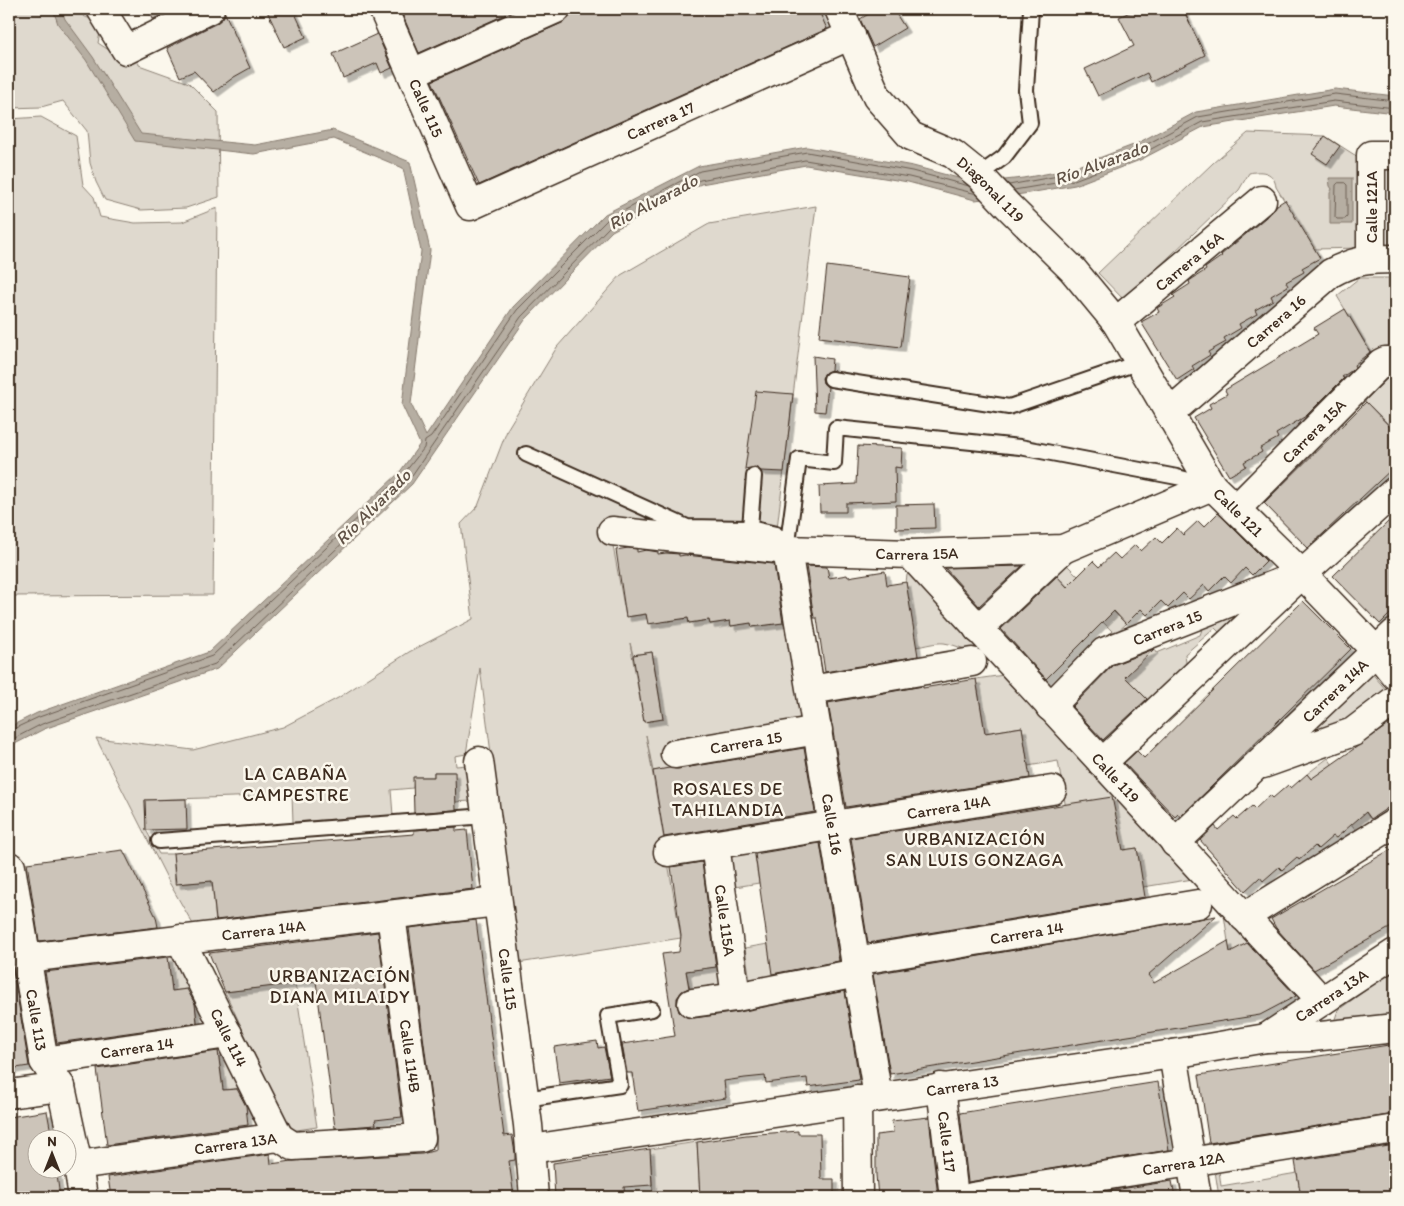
<svg xmlns="http://www.w3.org/2000/svg" width="1404" height="1206" viewBox="0 0 1404 1206" font-family="Itim,sans-serif">
<style>
.green{fill:#dfd9ce;stroke:#8d8276;fill-rule:evenodd}
.water{fill:#b6aea2;stroke:#85796d}
.lines{fill:none;stroke-linecap:round;stroke-linejoin:round}
.shore{stroke:#6c5f53;stroke-width:1}
.building{fill:#ccc4b9;stroke:#3b2a1e;filter:url(#shadow)}
.service-casing{stroke:#3b2a1e;stroke-width:18}
.minor-casing{stroke:#3b2a1e;stroke-width:31}
.service{stroke:#fbf7ec;stroke-width:14}
.minor{stroke:#fbf7ec;stroke-width:28}
.labels{text-anchor:middle;dominant-baseline:central;stroke-width:5;stroke-linejoin:round;paint-order:stroke}
.street-label{font-size:16px;fill:#3b2a1e;stroke:#fbf7ec}
.water-label{font-size:18px;font-style:italic;fill:#605246;stroke:#fbf7ec}
.neighbourhood-label{font-size:18px;letter-spacing:1px;fill:#3b2a1e;stroke:#fbf7ec}
</style>
<defs>
<filter id="shadow"><feDropShadow dx="4.5" dy="4.5" stdDeviation="0" flood-color="#0004"/></filter>
</defs>
<rect width="100%" height="100%" fill="#fbf7ec"/>
<filter id="ink" filterUnits="userSpaceOnUse"><feTurbulence type="fractalNoise" baseFrequency=".02" numOctaves="2"/><feDisplacementMap in="SourceGraphic" scale="10" xChannelSelector="R" yChannelSelector="G"/><feConvolveMatrix kernelMatrix="1 2 1 2 8 2 1 2 1" color-interpolation-filters="sRGB"/></filter>
<g filter="url(#ink)">
<path class="green" d="M9,9H80L83,16L102,23L98,43L115,54L136,51L139,65L189,83L218,112L219,197L186,208L141,210L105,200L96,182L90,163L87,131L63,101L41,107L9,108Z
M41,117L76,136L83,185L94,197L100,217L135,223L182,222L217,208L213,595L9,596V119Z
M1248,133L1325,136L1361,159V248L1314,249L1276,187C1274,172 1263,170 1249,173L1239,190L1124,300L1098,273L1213,163Z
M816,206L775,545L609,524L626,617L646,614L647,619L668,621L688,618L689,623L709,620L710,624L730,621L731,626L751,623L752,627L790,622L805,727L670,750L674,768L653,771L646,735L681,938L518,963L480,668L466,754L455,756L456,766L467,765L471,801L455,802L454,772H434V777H414L413,788L391,790L393,815L293,822L292,795L145,800L146,830L159,854H173L175,884L212,881L216,923L194,926L170,884L96,738L193,750L283,727L338,698L409,652L473,619L461,524L478,506L508,428L557,347L621,275L709,224ZM630,643L633,655L652,652L663,719L644,722Z
M1359,278H1389V345L1372,354L1337,296Z
M1387,379H1395V431L1365,401Z
M1067,565L1126,624L1115,634L1055,575Z
M912,569H919L1253,933L1254,939L1250,942L1253,965L1232,968L1224,915L1193,879L1143,887L1137,848L1044,863L1038,820L1067,815L1058,761L1028,766L1022,727L985,733L976,679L1004,675L983,650C968,653 958,645 944,643C936,642 924,646 916,647L906,582L907,575Z
M1249,608L1223,636L1215,628L1185,654L1187,670L1150,703L1125,677L1139,663L1129,653L1152,644L1157,653L1200,635L1205,621Z
M1370,671L1387,691L1345,724L1280,750Z
M1328,758L1371,820L1357,831L1307,774Z
M754,850L759,883L735,887L730,853Z
M768,944L773,978L750,981L745,948Z
M173,949L213,1026L198,1028L193,988L172,991L167,950Z
M720,966L723,986L690,991L686,971Z
M1391,972H1395V1022L1336,1025L1335,1019L1338,1010Z
M295,983L317,1127L290,1131L225,992Z
M223,1049L241,1088L223,1090L218,1050Z
M697,1142L700,1197H653L650,1149Z
M1219,1170L1221,1186L1297,1173L1301,1197H1219L1215,1171Z"/>
<path class="water" d="M53,9H61L65,19L93,57L141,134L255,145L333,130L410,162L430,250L411,404L426,436L513,307L605,214L699,166L807,147L913,166L977,183L1023,178L1067,170L1136,144L1196,112L1335,89L1395,96V113L1334,106L1203,127L1140,160L1075,185L1023,194L975,200L908,182L806,165L701,184L612,231L525,320L412,484L217,669L44,729L9,747V727L37,713L209,652L399,473L420,444L402,405L421,251L403,168L334,139L254,154L135,141L86,60L58,24Z
M1329,178H1352V224H1330V193L1332,189L1330,186Z"/>
<g class="lines">
<path class="shore" d="M1345,183L1347,185V217L1345,219H1337L1335,217L1336,185L1338,183Z
M1009,185L1069,174L1138,149L1198,117L1335,94L1395,101
M1014,190L1074,180L1138,156L1202,122L1334,101L1395,108
M9,731L39,717L212,656L402,476L424,448L425,441L431,437L517,310L608,219L700,171L807,152L912,171L969,186
M9,741L42,724L215,664L408,481L521,317L609,227L700,180L805,160L909,177L977,194"/>
</g>
<path class="building" d="M148,9H175L153,19Z
M266,9H293L306,37L284,47Z
M400,9H518L419,53Z
M571,9H818L827,29L479,185L432,81L562,23L569,18Z
M877,9H893L905,28L873,47L860,19Z
M1136,9H1183L1205,55L1151,82L1147,73L1098,96L1085,69L1134,46L1119,17Z
M225,13L250,68L234,77L214,92L194,71L180,77L167,48L217,23L223,18Z
M377,34L392,68L381,73L377,63L343,78L333,54Z
M1325,136L1340,146L1327,164L1312,154Z
M1285,200L1320,258L1302,268L1304,272L1286,282L1288,286L1271,296L1273,300L1255,310L1257,314L1239,324L1241,328L1224,338L1226,342L1208,352L1210,355L1192,366L1194,369L1177,380L1141,322L1159,312L1157,308L1175,297L1173,295L1190,284L1189,281L1206,270L1205,268L1222,256L1221,255L1272,212L1277,205Z
M827,266L910,277L901,347L819,337Z
M1345,309L1370,352L1354,365L1355,367L1351,371L1342,377L1344,378L1306,416L1276,434L1278,438L1260,448L1262,452L1244,462L1246,466L1229,476L1194,418L1211,408L1209,404L1227,394L1225,390L1318,334L1314,328Z
M813,356L832,359L831,370L825,373L822,378L823,383L828,387L825,412L815,411Z
M756,391L793,394L784,472L761,471L755,467L745,469Z
M1366,402L1395,432V466L1308,548L1264,503Z
M858,446L902,448L901,468L895,467L896,501L846,503V512H820L819,486L856,484Z
M934,504L935,528L896,529V505Z
M1218,513L1266,561L1252,575L1245,568L1231,583L1224,576L1209,591L1204,585L1189,599L1183,593L1168,608L1161,601L1147,615L1141,609L1126,624L1114,611L1046,679L1001,629L1057,576L1067,587L1093,561L1099,567L1114,553L1120,559L1135,545L1141,551L1156,537L1162,543L1177,528L1183,535L1198,521L1204,527Z
M1395,515V609L1380,624L1333,576Z
M628,548L637,549V552L646,550L658,552V554L666,553L679,554V556L685,555L774,564L783,623L752,627L751,623L731,626L730,621L710,624L709,620L689,623L688,618L648,624L646,614L626,617L616,550Z
M806,566L827,567L829,578L847,575L848,577L885,571L887,585L906,582L918,656L825,672L817,618H814Z
M1022,566L979,606L945,568Z
M1303,601L1351,649L1209,789L1180,817L1178,814L1175,817L1124,763L1137,751L1144,758Z
M1154,649L1125,677L1147,699L1103,740L1072,707L1113,665Z
M652,652L663,719L644,722L633,655Z
M976,679L985,733L1022,727L1030,778L846,807L828,703L923,686V688Z
M1395,720V803L1371,819L1366,812L1336,838L1333,836L1318,849L1315,846L1299,860L1297,857L1282,870L1279,867L1263,881L1260,877L1245,891L1200,840L1215,826L1218,830L1234,816L1237,819L1252,806L1255,809L1270,795L1273,798L1288,785L1291,788L1307,774L1311,779Z
M804,748L815,812L664,837L653,771L669,768L678,769Z
M434,772H455L456,810L414,813L413,777H434Z
M1112,797L1123,850L1137,848L1145,897L868,943L851,838Z
M186,799L187,829L146,830L145,800Z
M456,827V831L467,830L473,889L216,920L212,881L176,884L173,853L376,837L414,834V830Z
M820,843L839,961L772,974L755,854Z
M1395,847V925L1314,970L1276,928L1271,919Z
M123,850L156,917L158,927L39,941L27,863Z
M702,862L716,967L686,971L689,988L682,991L677,998V1005L679,1012L686,1017L694,1018L739,1012L845,991L859,1080L808,1087L807,1078L766,1083L765,1076L745,1078L724,1081L726,1098L638,1111L632,1073H627L622,1044L675,1036L662,954L679,952L681,936L671,867Z
M1216,916L1148,975L1154,983L1228,941L1230,952L1247,943L1296,996L1260,1015L890,1074L873,974Z
M476,920L504,1136L512,1135L515,1153V1160L509,1161L514,1197H111L108,1177L270,1154L271,1164L292,1161L422,1154L436,1150V1136L409,928Z
M378,932L402,1117L375,1120L376,1125L335,1128L316,981L225,992L209,953Z
M9,947L29,1066L9,1069Z
M168,957L172,991L187,989L195,1004L197,1023L57,1043L45,972Z
M597,1041L598,1048L604,1047L610,1076L559,1083L554,1047Z
M1395,1044V1114L1209,1143L1199,1075Z
M218,1051L223,1090L237,1089L246,1106L248,1125L107,1145L97,1069Z
M1158,1082L1169,1150L968,1182L960,1113Z
M47,1111L52,1138H38V1168H56L60,1197H9V1117Z
M929,1117L938,1197H878L876,1175V1135L893,1133L892,1121Z
M798,1131V1134H820L821,1179H834V1197H700L697,1142L746,1135Z
M1395,1145V1197H1301L1295,1161Z
M650,1149L652,1185L624,1187L625,1197H555L553,1163Z
M1172,1181L1175,1197H1069Z"/>
<g class="lines">
<g class="service-casing">
<path id="service" d="M979,175L1004,157L1030,123L1026,90L1031,9
M831,379L1009,407L1140,362
M526,454L687,527L750,528
M754,476L750,528L776,534L786,549
M787,550L799,459L834,463L836,428L1020,447L1177,477L1209,485
M159,841L486,816
M525,1099L620,1085L608,1016L652,1009"/>
</g>
<g class="minor-casing">
<g id="minor">
<path d="M101,9L126,50L210,9"/>
<path id="s1" d="M383,9L470,206L851,35"/>
<path id="s2" d="M839,9L877,97L911,136L953,154L979,175L1008,206L1073,270L1116,322L1212,486L1302,574L1376,651L1395,675"/>
<path d="M412,73L556,9"/>
<path d="M1371,259V155H1395"/>
<path id="s3" d="M1116,322L1262,200"/>
<path id="s4" d="M1170,413L1331,273C1355,260 1369,259 1395,259"/>
<path id="s5" d="M1236,509L1381,363L1385,361H1395"/>
<path id="s6" d="M612,531L787,550L910,554L1063,549L1212,486"/>
<path id="s7" d="M787,550L878,1097"/>
<path id="s8" d="M910,554L1322,1001"/>
<path d="M978,629L1063,549"/>
<path d="M811,690L972,662"/>
<path id="s9" d="M1050,707L1104,652L1289,579"/>
<path id="s10" d="M675,754L818,730"/>
<path id="s11" d="M479,761L528,1125L534,1197"/>
<path d="M1102,763L1302,574L1395,491"/>
<path d="M1263,764L1353,732L1395,700"/>
<path id="s12" d="M1175,843L1395,633"/>
<path id="s13" d="M715,845L736,997"/>
<path id="s14" d="M668,852L1052,790"/>
<path id="s15" d="M11,867L44,1061L61,1087L78,1165L83,1197"/>
<path d="M1244,917L1395,823"/>
<path id="s16" d="M180,939L279,1137"/>
<path id="s17" d="M27,958L497,902"/>
<path id="s18" d="M855,961L1198,904"/>
<path d="M692,1003L736,997L857,973"/>
<path id="s19" d="M1266,1038L1395,953"/>
<path d="M1173,1054L1197,1197"/>
<path id="s20" d="M44,1061L228,1034"/>
<path id="s21" d="M941,1087L954,1197"/>
<path d="M9,1094L61,1087"/>
<path d="M857,1100L858,1197"/>
<path id="s22" d="M531,1149L1173,1054L1266,1038L1312,1037L1395,1028"/>
<path id="s23" d="M78,1165L279,1137L293,1146L421,1138L391,915"/>
<path id="s24" d="M972,1197L1395,1129"/>
</g>
</g>
<use href="#service" class="service"/>
<use href="#minor" class="minor"/>
</g>
</g>
<g class="labels">
<g class="street-label">
<text stroke="none"><textPath href="#s1" startOffset="108">Calle 115</textPath></text>
<text stroke="none"><textPath href="#s1" startOffset="424">Carrera 17</textPath></text>
<text stroke="none"><textPath href="#s2" startOffset="245">Diagonal 119</textPath></text>
<text transform="translate(1371 207) rotate(-90)">Calle 121A</text>
<text stroke="none"><textPath href="#s3" startOffset="95">Carrera 16A</textPath></text>
<text stroke="none"><textPath href="#s4" startOffset="140">Carrera 16</textPath></text>
<text stroke="none"><textPath href="#s5" startOffset="110">Carrera 15A</textPath></text>
<text stroke="none"><textPath href="#s2" startOffset="655">Calle 121</textPath></text>
<text stroke="none"><textPath href="#s6" startOffset="306">Carrera 15A</textPath></text>
<text stroke="none"><textPath href="#s9" startOffset="145">Carrera 15</textPath></text>
<text stroke="none"><textPath href="#s12" startOffset="221">Carrera 14A</textPath></text>
<text stroke="none"><textPath href="#s10" startOffset="72">Carrera 15</textPath></text>
<text stroke="none"><textPath href="#s8" startOffset="304">Calle 119</textPath></text>
<text stroke="none"><textPath href="#s14" startOffset="284">Carrera 14A</textPath></text>
<text stroke="none"><textPath href="#s7" startOffset="278">Calle 116</textPath></text>
<text stroke="none"><textPath href="#s13" startOffset="76">Calle 115A</textPath></text>
<text stroke="none"><textPath href="#s17" startOffset="238">Carrera 14A</textPath></text>
<text stroke="none"><textPath href="#s18" startOffset="174">Carrera 14</textPath></text>
<text stroke="none"><textPath href="#s11" startOffset="220">Calle 115</textPath></text>
<text stroke="none"><textPath href="#s19" startOffset="78">Carrera 13A</textPath></text>
<text stroke="none"><textPath href="#s15" startOffset="155">Calle 113</textPath></text>
<text stroke="none"><textPath href="#s16" startOffset="110">Calle 114</textPath></text>
<text stroke="none"><textPath href="#s20" startOffset="94">Carrera 14</textPath></text>
<text transform="translate(410 1056) rotate(82)">Calle 114B</text>
<text stroke="none"><textPath href="#s22" startOffset="436">Carrera 13</textPath></text>
<text stroke="none"><textPath href="#s21" startOffset="55">Calle 117</textPath></text>
<text stroke="none"><textPath href="#s23" startOffset="159">Carrera 13A</textPath></text>
<text stroke="none"><textPath href="#s24" startOffset="214">Carrera 12A</textPath></text>
</g>
<g class="water-label">
<text transform="translate(1101 163) rotate(-20)">Río Alvarado</text>
<text transform="translate(653 202) rotate(-28)">Río Alvarado</text>
<text transform="translate(373 507) rotate(-45)">Río Alvarado</text>
</g>
<g class="neighbourhood-label">
<text x="296" y="774">LA CABAÑA<tspan x="296" dy="21">CAMPESTRE</tspan></text>
<text x="728" y="789">ROSALES DE<tspan x="728" dy="21">TAHILANDIA</tspan></text>
<text x="975" y="839">URBANIZACIÓN<tspan x="975" dy="21">SAN LUIS GONZAGA</tspan></text>
<text x="340" y="976">URBANIZACIÓN<tspan x="340" dy="21">DIANA MILAIDY</tspan></text>
</g>
</g>
<rect width="1404" height="1206" fill="none" stroke="#fbf7ec" stroke-width="30"/>
<rect x="15" y="15" width="1374" height="1176" fill="none" stroke="#3b2a1e" stroke-width="2" filter="url(#ink)"/>
<g transform="translate(52 1154)"><circle r="24" fill="#fbf7ec" stroke="#aea59a"/>
<path d="M0-4L9 19L0 12L-9 19Z" fill="#3b2a1e"/>
<text y="-8" font-size="14" font-weight="bold" text-anchor="middle" fill="#3b2a1e">N</text>
</g>
</svg>
